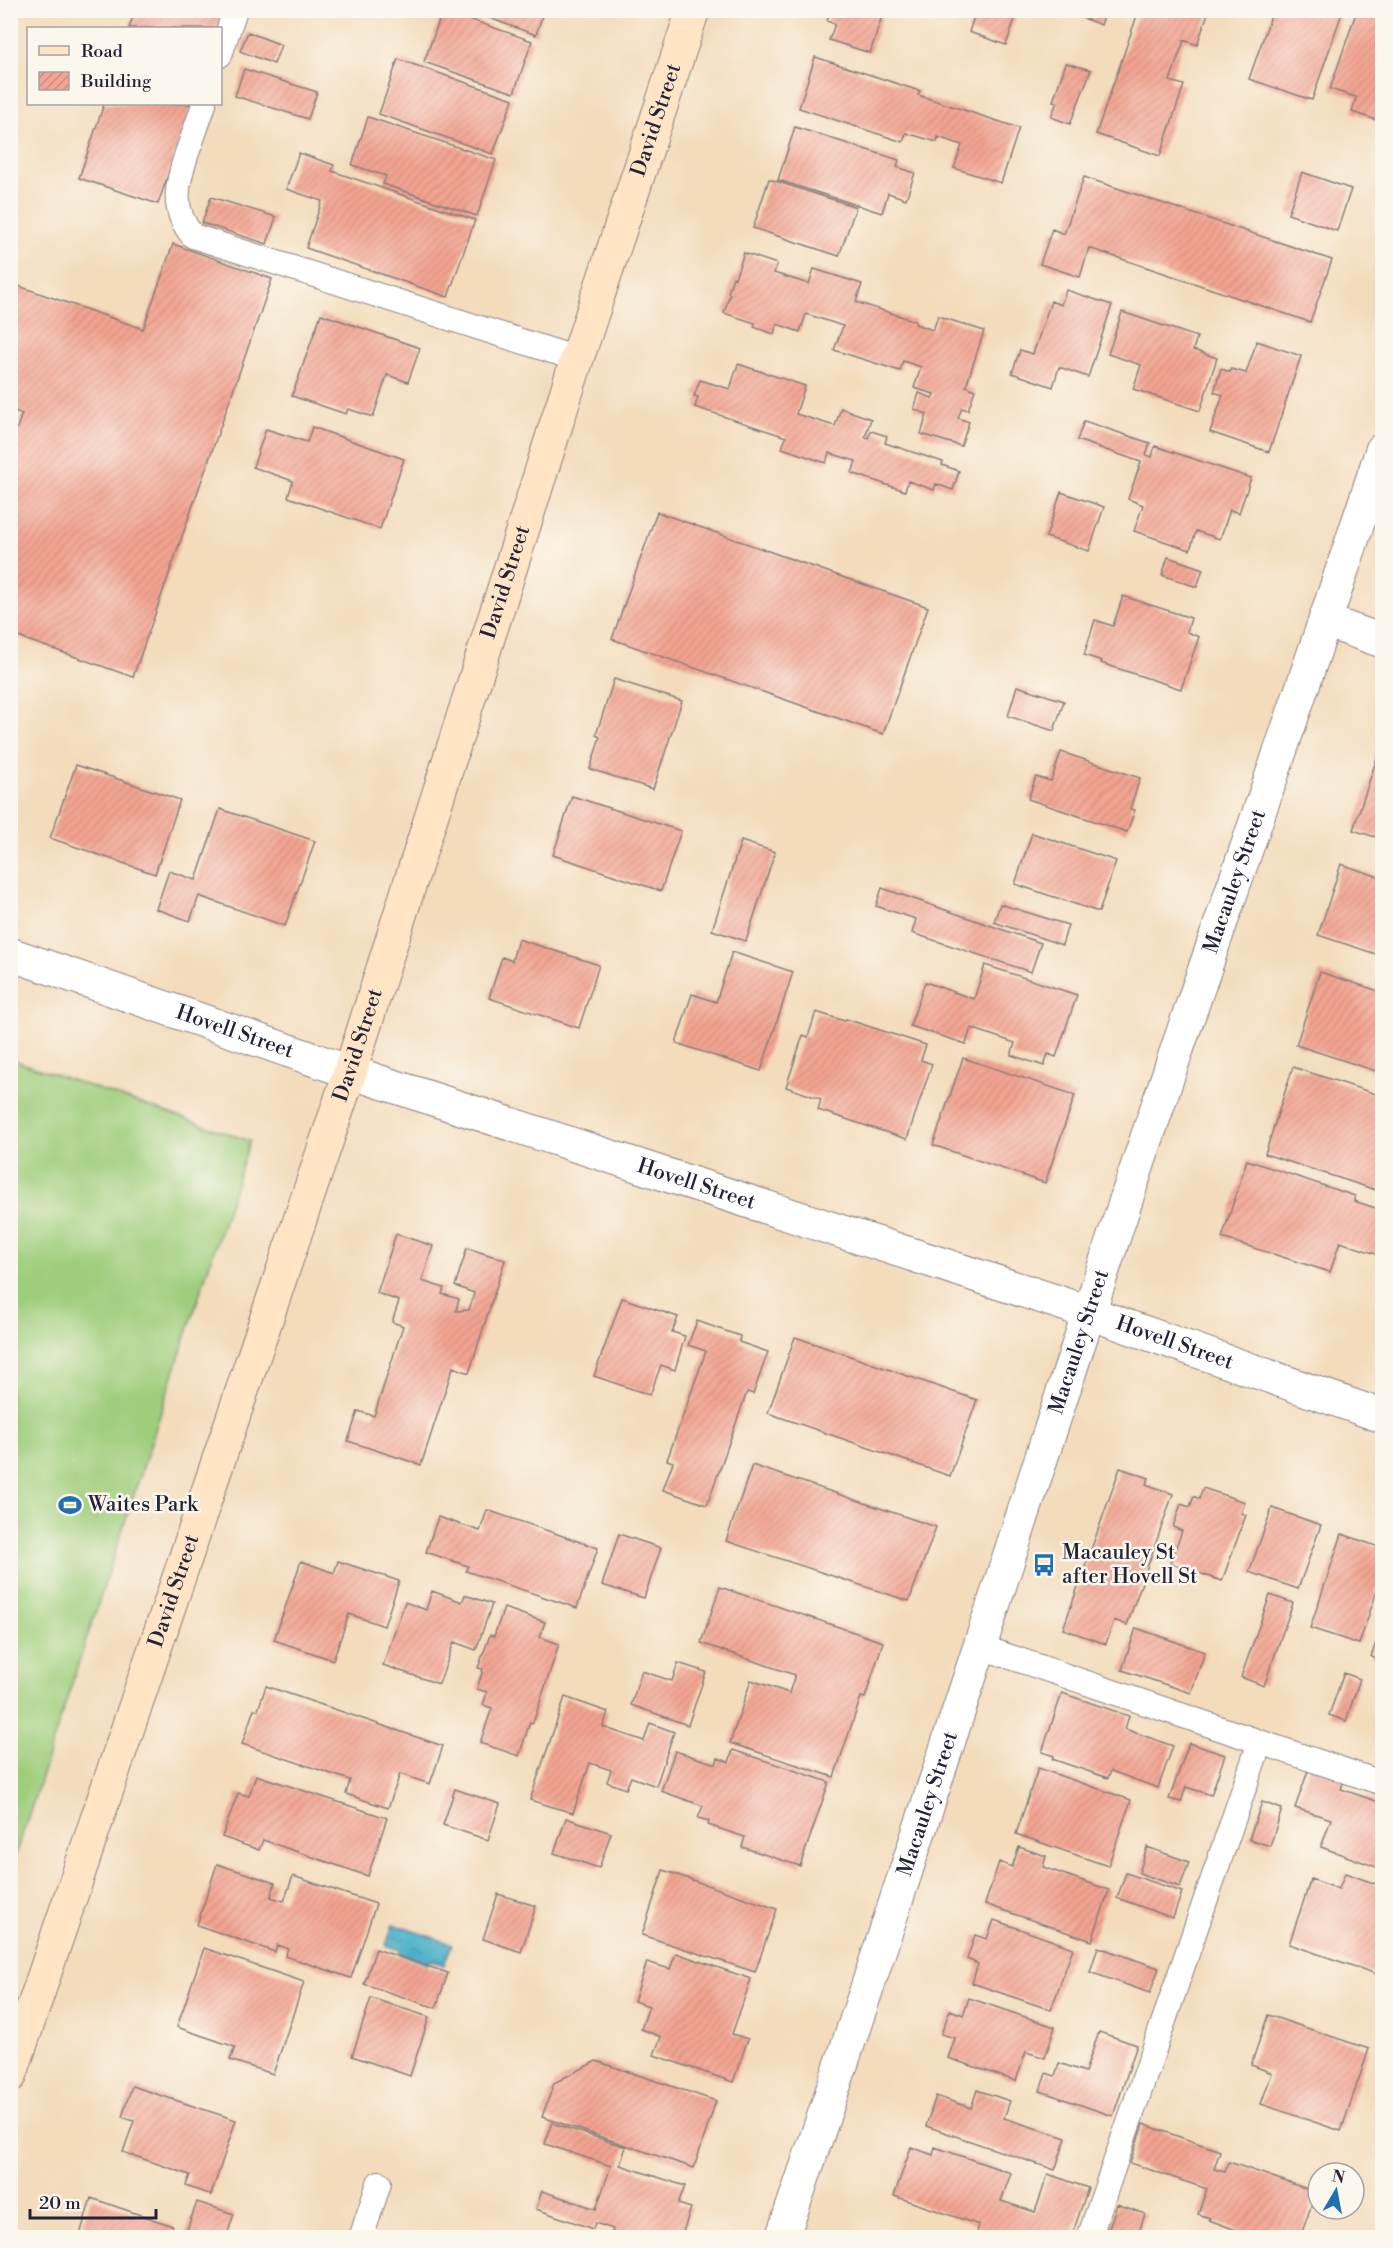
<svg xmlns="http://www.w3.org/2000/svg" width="1393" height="2248" viewBox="0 0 1393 2248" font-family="'Libre Bodoni',serif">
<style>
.pitch{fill:#9ecd7b;stroke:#60785b;stroke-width:1.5}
.water{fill:url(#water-ripples);stroke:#366982;stroke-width:1.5}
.building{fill:url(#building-hatch)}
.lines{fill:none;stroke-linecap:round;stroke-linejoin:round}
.lane-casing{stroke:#8a7e7b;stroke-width:26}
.street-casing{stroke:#8a7e7b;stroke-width:35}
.secondary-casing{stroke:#8a7e7b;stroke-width:35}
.lane{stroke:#fff;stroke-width:24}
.street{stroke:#fff;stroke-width:33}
.secondary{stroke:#ffe4c6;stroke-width:33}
.labels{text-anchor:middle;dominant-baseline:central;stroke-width:5;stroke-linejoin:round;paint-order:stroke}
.street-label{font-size:21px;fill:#22223b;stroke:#fbf7ec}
.poi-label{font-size:21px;fill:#22223b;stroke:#fbf7ec;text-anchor:start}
</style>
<defs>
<pattern id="water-ripples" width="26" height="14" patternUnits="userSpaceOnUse" patternTransform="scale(1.5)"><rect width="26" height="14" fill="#4ab0c9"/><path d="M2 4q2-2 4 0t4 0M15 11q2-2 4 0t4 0" fill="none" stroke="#3d8fa4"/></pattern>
<pattern id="building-hatch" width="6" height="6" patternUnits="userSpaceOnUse" patternTransform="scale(1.5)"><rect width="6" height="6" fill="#f3a492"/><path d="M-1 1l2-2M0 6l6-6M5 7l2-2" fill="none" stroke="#d08d7f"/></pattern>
</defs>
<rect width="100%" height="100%" fill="#fbf7ec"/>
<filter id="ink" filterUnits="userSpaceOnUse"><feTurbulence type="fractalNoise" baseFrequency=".0167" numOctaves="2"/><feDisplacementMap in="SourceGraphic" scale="12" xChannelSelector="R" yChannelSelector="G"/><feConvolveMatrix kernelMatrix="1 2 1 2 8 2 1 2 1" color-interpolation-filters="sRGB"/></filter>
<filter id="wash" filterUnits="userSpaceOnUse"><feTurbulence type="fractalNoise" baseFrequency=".008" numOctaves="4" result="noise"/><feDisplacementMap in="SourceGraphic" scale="24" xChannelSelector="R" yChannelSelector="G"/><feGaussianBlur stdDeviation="1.35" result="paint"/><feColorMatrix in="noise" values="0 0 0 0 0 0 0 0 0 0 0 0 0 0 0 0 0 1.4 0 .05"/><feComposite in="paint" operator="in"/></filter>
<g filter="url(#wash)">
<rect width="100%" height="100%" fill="#f3dbbb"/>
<path class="pitch" d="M10,1059L250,1141L11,1869H10Z"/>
<path class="water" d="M393,1924L452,1944L444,1965L429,1960L428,1964L400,1954L401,1950L386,1946Z"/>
<g id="blocks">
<path class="building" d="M135,10H223L217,28H129Z
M443,10L532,41L514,93L424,62Z
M467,10H544L536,35Z
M830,10H884L870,53L829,40L835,24L827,21Z
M976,10H1018L1006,45L969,32Z
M1080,10H1106L1101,25L1078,16Z
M1139,10H1209L1197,45L1184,40L1170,81L1184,85L1160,156L1096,134Z
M1273,10H1343L1312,100L1249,79Z
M1357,10H1382V122L1352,112L1356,97L1330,89Z
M248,32L281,45L274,64L240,51Z
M815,57L920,91L918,95L1019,128L1001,183L954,168L962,145L938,137L937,142L906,133L903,142L799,108Z
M398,59L513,99L493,154L379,114Z
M1066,63L1091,70L1070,124L1051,117L1057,102L1053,101Z
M244,69L317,92L308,119L235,96Z
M104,104H192L158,204L79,178Z
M368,117L496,160L477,216L383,184L386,176L352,165Z
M795,127L899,160L897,167L915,173L906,199L888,193L882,213L778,180Z
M299,153L334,165L332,171L475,220L448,297L306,248L322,201L286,189Z
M1302,172L1351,189L1337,231L1288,214Z
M1084,177L1332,260L1310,322L1089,248L1080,277L1040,264L1052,229L1064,234Z
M769,179L856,207L839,256L753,228Z
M211,197L276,217L267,244L202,223Z
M173,244L272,279L133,677L10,634V447L22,414L10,409V283L143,329Z
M744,253L777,264L774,273L809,284L814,269L862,284L856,302L916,321L915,324L933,330L938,316L984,331L966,386L975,390L968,410L962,408L958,418L969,422L961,446L921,434L927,414L914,409L919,393L932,398L934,394L914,388L921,367L903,361L900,371L834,350L843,326L806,314L800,332L777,324L774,334L754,327L755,323L724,313L730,294L728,293L733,277L735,278Z
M1066,290L1112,305L1088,377L1059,367L1053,387L1012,373L1020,350L1033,354L1051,301L1061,305Z
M1122,312L1197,337L1193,350L1217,358L1200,411L1133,389L1141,365L1108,354Z
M321,314L420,348L408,382L387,375L373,417L348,409L346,414L292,396Z
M1257,341L1301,356L1269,452L1210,432L1223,395L1214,392L1221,369L1230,372L1231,369L1246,373Z
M738,364L805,386L796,414L835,426L841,408L871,419L865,437L868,438L871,431L887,436L885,443L943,462L942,465L959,471L953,490L936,484L934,490L908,481L905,491L852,473L856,461L829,453L826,463L782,448L786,437L695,407L698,397L694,396L700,380L730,389Z
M1084,421L1150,443L1146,455L1152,457L1155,446L1251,478L1239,513L1230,510L1220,539L1196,531L1190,550L1134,531L1143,505L1128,499L1141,462L1077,440Z
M312,427L404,459L380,529L288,497L293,481L253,467L266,429L307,442Z
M1061,492L1104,507L1089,551L1046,537Z
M657,512L928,607L883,734L612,639Z
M1168,557L1203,569L1197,587L1162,575Z
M1123,596L1191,618L1187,632L1199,637L1181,689L1101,663L1102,661L1084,655L1095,620L1113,626Z
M614,679L682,701L653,789L590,769L600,737L596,735Z
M1017,686L1064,701L1054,731L1008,716Z
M1382,743V839L1353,830Z
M1061,752L1140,778L1130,809L1135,810L1127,832L1028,799L1036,777L1051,781Z
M76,765L180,800L155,874L50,838Z
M572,796L681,831L661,891L553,855Z
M220,809L315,841L285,926L199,896L190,921L156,909L169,871L196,880Z
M1032,833L1116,861L1099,912L1015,884Z
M741,841L775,852L746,941L712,930Z
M1341,864L1382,878V956L1318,935Z
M882,888L1041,943L1031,972L912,933L916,919L876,906Z
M1000,904L1068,925L1062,945L994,922Z
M518,939L599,965L579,1028L489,998L502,957L512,961Z
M732,952L793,972L761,1071L676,1043L692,994L716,1002Z
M985,965L1077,995L1056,1057L1048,1054L1044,1066L1011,1055L1015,1043L971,1028L966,1044L910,1026L925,982L974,999Z
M1320,972L1382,992V1073L1296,1045Z
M816,1012L845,1021L846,1019L926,1045L921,1060L932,1064L907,1139L818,1110L821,1099L786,1087L803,1035L808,1037Z
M963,1058L1075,1095L1045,1183L933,1145Z
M1293,1067L1382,1096V1181L1379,1191L1265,1154Z
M1247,1160L1355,1196L1354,1201L1382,1210V1256L1340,1242L1330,1272L1222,1238Z
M396,1234L433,1246L422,1281L444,1288L442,1294L459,1299L456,1311L469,1310L474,1293L455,1286L467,1248L505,1260L469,1373L453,1367L421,1465L348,1441L358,1411L374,1416L403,1326L392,1322L399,1301L377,1293Z
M622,1298L678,1317L672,1332L685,1336L675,1370L661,1365L650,1395L594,1376Z
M697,1321L740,1336L739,1342L768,1352L753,1394L747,1392L707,1505L663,1490L673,1462L667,1460L706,1351L688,1345Z
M795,1337L977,1400L950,1476L768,1413Z
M752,1465L936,1527L909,1601L726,1541Z
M1120,1468L1149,1478L1146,1484L1173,1494L1127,1625L1114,1620L1106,1644L1063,1629Z
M1203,1488L1245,1502L1241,1513L1246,1515L1222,1581L1170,1563L1182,1531L1173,1527L1181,1504L1190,1507L1194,1496L1199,1499Z
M1272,1508L1321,1525L1298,1589L1249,1572Z
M487,1510L598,1548L577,1608L466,1571L468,1566L426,1552L438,1517L480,1531Z
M619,1534L661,1548L644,1598L602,1585Z
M1342,1534L1382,1548V1576L1359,1644L1310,1628Z
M301,1561L334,1573L338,1561L399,1581L384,1626L349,1614L333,1660L274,1640Z
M720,1587L883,1642L865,1698L861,1697L834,1777L730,1743L751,1680L789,1693L795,1675L701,1643Z
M432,1591L462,1602L465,1595L492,1604L476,1650L454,1642L439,1684L383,1665L405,1602L426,1610Z
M1270,1595L1293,1603L1264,1686L1241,1677Z
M504,1608L545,1622L540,1637L559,1644L533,1723L530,1722L519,1756L480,1743L492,1708L483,1705L487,1692L477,1689L483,1669L478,1668L490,1635L494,1636Z
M1382,1626V1660L1371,1657Z
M1136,1628L1205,1652L1191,1693L1122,1670Z
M678,1663L706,1672L688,1725L631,1705L642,1671L672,1681Z
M1344,1673L1360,1679L1346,1721L1329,1715Z
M266,1686L443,1746L430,1784L400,1774L388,1808L346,1794L350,1780L242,1744L254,1709L258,1710Z
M1062,1693L1129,1716L1125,1729L1173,1746L1158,1788L1111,1771L1108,1778L1052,1759L1054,1756L1042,1752Z
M565,1697L608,1712L603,1727L644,1741L650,1723L674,1732L656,1786L631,1777L626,1789L607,1782L611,1770L590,1763L573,1813L530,1800Z
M1189,1743L1225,1755L1211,1795L1186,1787L1181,1802L1169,1799Z
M733,1750L829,1782L800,1866L742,1847L745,1837L708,1825L709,1821L698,1818L703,1806L661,1791L675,1751L716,1764L718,1758L729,1762Z
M1310,1765L1345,1777L1341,1789L1382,1803V1869L1321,1847L1331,1819L1295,1808Z
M1038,1768L1131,1800L1108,1866L1016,1834Z
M256,1775L387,1818L368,1876L263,1840L259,1850L222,1837L238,1793L249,1796Z
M455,1789L500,1804L488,1840L443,1825Z
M1262,1802L1282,1809L1270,1846L1249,1839Z
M566,1818L611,1833L599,1868L554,1853Z
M1019,1847L1046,1856L1043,1867L1109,1890L1092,1941L985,1904L999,1862L1012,1867Z
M1147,1847L1189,1862L1180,1887L1139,1873Z
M217,1864L275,1883L271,1897L284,1901L293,1876L376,1904L351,1978L285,1956L288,1949L277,1945L275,1952L197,1925Z
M663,1870L777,1909L755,1972L642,1935Z
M1126,1873L1182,1892L1173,1918L1117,1898Z
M1345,1873L1382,1886V1976L1289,1944L1311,1879L1339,1889Z
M498,1894L536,1906L521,1952L483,1939Z
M994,1920L1073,1948L1051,2010L972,1983L978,1964L967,1959L975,1935L987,1939Z
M1098,1947L1159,1968L1150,1993L1090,1972Z
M204,1948L304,1982L273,2074L230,2060L235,2047L177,2027Z
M376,1949L448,1973L436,2008L364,1984Z
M676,1953L751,1979L732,2034L748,2039L733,2082L654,2055L661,2037L641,2029L649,2006L634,2001L647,1962L670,1969Z
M371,1998L429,2017L410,2076L352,2056Z
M969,1998L1055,2027L1045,2058L1026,2052L1016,2081L948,2058L955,2038L941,2034L950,2010L963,2015Z
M1268,2015L1369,2049L1341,2131L1261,2104L1272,2073L1251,2065Z
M1099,2032L1137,2045L1113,2116L1040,2091L1046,2073L1055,2076L1059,2063L1085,2072Z
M596,2061L716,2101L694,2168L542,2117L554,2083Z
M132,2086L236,2120L211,2195L186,2186L190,2175L123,2152L134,2121L122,2117Z
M977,2090L1010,2101L1004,2118L1066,2138L1055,2170L926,2126L936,2096L971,2108Z
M552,2123L626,2147L620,2165L685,2186L678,2204L691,2208L681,2238H628L612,2232L613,2229L595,2223L593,2229L536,2209L542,2191L596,2209L611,2166L545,2144Z
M1143,2124L1220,2151L1214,2169L1225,2172L1229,2162L1316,2192L1300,2238H1258L1209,2220L1210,2218L1198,2214L1207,2189L1130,2163Z
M911,2147L933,2155L935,2147L1011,2173L1001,2201L1035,2212L1048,2174L1088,2188L1071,2238H980L976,2236L979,2225L894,2196Z
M91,2198L173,2226L170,2238H79Z
M197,2202L234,2214L226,2238H184Z
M1117,2204L1145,2214L1137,2238H1106Z"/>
</g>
</g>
<g filter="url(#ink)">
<use href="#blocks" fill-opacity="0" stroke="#8a7e7b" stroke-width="1.5"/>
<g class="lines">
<g class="lane-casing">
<path id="lane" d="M220,55L235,10
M204,104C199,120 193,136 187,153C177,183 170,210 193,236L577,359
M981,1647L1260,1742
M361,2238L379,2183
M1089,2238L1260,1742L1382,1783"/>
</g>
<g class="street-casing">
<g id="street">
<path d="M1326,621L1382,641"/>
<path id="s1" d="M10,954L350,1072L1055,1301L1382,1416"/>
<path id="s2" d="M782,2238C902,1891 1013,1542 1128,1194C1211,945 1301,699 1382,450"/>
</g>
</g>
<g class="secondary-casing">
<g id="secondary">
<path id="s3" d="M10,2076L350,1072L577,359L693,10"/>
</g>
</g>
<use href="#lane" class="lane"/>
<use href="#street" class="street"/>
<use href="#secondary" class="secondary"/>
</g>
</g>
<defs>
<g id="stadium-bare" transform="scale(1.8)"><path d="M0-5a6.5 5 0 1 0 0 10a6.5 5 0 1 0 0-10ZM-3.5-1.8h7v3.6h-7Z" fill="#1f6fb2" stroke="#fbf7ec" stroke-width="2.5" paint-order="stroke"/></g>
<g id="bus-bare" transform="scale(1.8)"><path d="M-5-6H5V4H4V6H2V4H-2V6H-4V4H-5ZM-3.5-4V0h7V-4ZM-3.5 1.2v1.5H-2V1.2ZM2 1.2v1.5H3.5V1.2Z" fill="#1f6fb2" stroke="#fbf7ec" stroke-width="2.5" paint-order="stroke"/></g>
</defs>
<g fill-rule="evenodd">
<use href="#stadium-bare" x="70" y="1505"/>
<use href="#bus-bare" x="1044" y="1565"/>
</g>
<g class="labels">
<g class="street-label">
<text stroke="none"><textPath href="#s3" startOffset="2060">David Street</textPath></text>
<text stroke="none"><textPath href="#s3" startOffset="1574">David Street</textPath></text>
<text stroke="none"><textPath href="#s2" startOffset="1430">Macauley Street</textPath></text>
<text stroke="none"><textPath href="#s1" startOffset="238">Hovell Street</textPath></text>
<text stroke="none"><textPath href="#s3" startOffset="1088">David Street</textPath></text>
<text stroke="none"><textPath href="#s1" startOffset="724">Hovell Street</textPath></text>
<text stroke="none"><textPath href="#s2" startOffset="944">Macauley Street</textPath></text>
<text stroke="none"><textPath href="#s1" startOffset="1228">Hovell Street</textPath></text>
<text stroke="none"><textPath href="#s3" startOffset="512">David Street</textPath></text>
<text stroke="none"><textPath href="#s2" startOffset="458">Macauley Street</textPath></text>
</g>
<g class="poi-label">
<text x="88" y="1505">Waites Park</text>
<text x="1062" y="1553">Macauley St<tspan x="1062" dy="24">after Hovell St</tspan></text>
</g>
</g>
<rect width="1393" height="2248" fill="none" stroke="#fbf7ec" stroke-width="36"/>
<rect x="27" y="27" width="195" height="78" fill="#fbf7ec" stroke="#a4a2a5" stroke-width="1.5"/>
<rect x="39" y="46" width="30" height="9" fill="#ffe4c6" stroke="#a4a2a5" stroke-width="1.5"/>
<text x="81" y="57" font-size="18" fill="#22223b">Road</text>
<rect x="39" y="72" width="30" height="18" fill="url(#building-hatch)" stroke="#a4a2a5" stroke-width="1.5"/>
<text x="81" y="87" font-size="18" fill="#22223b">Building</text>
<g transform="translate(1336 2191) rotate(10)"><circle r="28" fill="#fbf7ec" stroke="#a4a2a5" stroke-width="1.5"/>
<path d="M0-4.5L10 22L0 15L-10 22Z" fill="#1f6fb2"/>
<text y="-9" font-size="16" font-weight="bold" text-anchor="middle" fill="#22223b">N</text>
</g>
<path d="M30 2209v9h126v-9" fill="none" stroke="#22223b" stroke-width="3"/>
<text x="39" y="2209" font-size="18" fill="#22223b" stroke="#fbf7ec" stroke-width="4.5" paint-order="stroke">20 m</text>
</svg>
